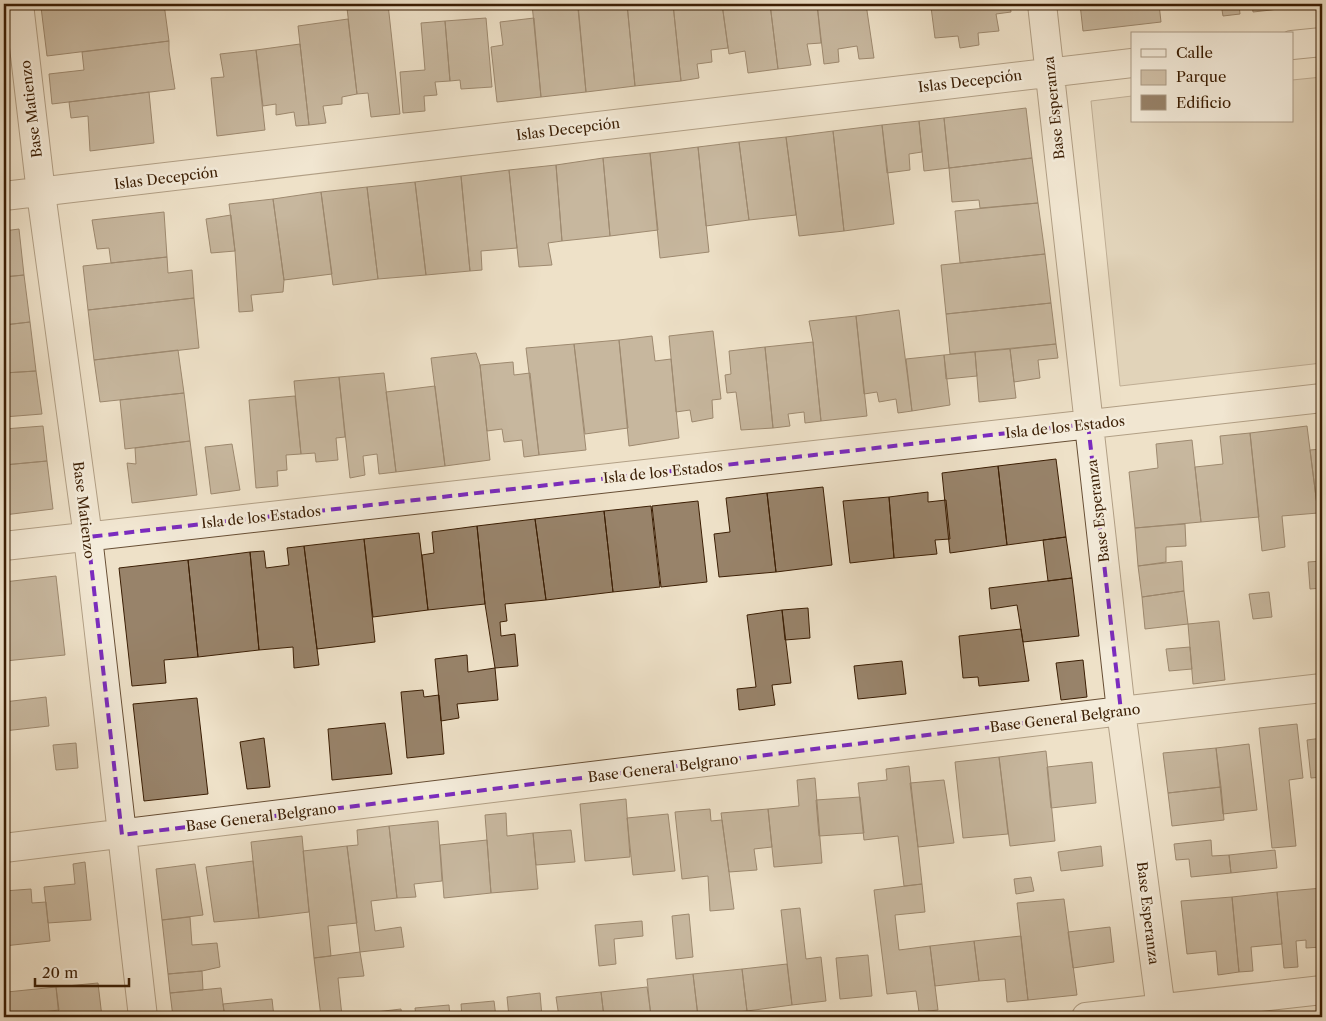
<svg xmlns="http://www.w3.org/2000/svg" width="1326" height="1021" viewBox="0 0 1326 1021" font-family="'Libre Caslon Text',serif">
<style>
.green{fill:#d0c0a7;stroke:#866f56}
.building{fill:#98836a;stroke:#3b1e04}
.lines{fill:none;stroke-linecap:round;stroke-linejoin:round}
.minor-casing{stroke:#684f35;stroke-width:30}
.minor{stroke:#f4ecdb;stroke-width:28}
.marked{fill:none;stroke:#7b2cbf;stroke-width:4;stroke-dasharray:10 6;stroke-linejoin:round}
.labels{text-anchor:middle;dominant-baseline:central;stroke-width:5;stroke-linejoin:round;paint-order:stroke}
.street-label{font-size:14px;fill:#3b1e04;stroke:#f4ecdb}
</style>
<rect width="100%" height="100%" fill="#eee1c8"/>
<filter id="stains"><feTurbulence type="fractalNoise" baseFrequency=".004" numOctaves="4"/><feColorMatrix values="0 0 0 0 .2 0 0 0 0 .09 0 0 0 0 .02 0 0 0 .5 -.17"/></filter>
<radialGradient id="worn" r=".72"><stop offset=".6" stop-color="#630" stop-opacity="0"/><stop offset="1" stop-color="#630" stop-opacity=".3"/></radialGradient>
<path class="green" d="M1322,77V363L1120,386L1091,101L1132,96V121H1292V80Z"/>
<path class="building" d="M76,4H164L169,41L47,56L41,7Z
M388,4L400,114L371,117L368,93L357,94L347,8Z
M532,4H578L586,92L541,97Z
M622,4H627L635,86L586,92L578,9Z
M627,4H673L681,81L635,86Z
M673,4H722L728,48L711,50L712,62L697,64L699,78L681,81Z
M722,4H770L778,69L748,73L745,51L729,54Z
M770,4H817L821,43L807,44L811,65L778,69Z
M817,4H866L874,58L859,59L857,46L838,49L839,62L824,64Z
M913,4H961L914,9Z
M961,4H1010L1011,12L996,14L999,31L978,33L979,45L960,48L958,36L935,38L931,7Z
M1080,4H1159L1161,22L1083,31Z
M1221,4H1239L1240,14L1223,16Z
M1252,4H1270L1271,10L1253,12Z
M1270,4H1284V8L1271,10Z
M1302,4H1317L1318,5L1302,6Z
M486,18L492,87L461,89L460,80L450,81L445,21Z
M534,18L541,97L497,102L491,47L503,45L500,22Z
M348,19L357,94L342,97V104L323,106L326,123L309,125L298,26Z
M445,21L450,81L435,82L437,95L424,96L425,111L403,113L400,72L425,70L421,23Z
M169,41V51L175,89L52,104L49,74L84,70L82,52Z
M300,44L309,125L296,126L294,112L276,115V104L263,106L256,50Z
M256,50L265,130L217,136L211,78L224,77L220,54Z
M149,92L154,143L90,151L88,116L71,118L69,102Z
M1026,108L1032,158L949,168L944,118Z
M944,118L949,168L924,171L919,121Z
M919,121L922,152L909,154L910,170L887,173L882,125Z
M882,125L894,224L844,231L833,131Z
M833,131L844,231L799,236L786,137Z
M786,137L796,215L749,220L739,142Z
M739,142L749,220L706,226L698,147Z
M698,147L709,252L660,258L650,153Z
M650,153L658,230L610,236L603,158Z
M603,158L610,236L562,241L556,165Z
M1032,158L1038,203L980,208L979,200L952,202L949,168Z
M556,165L562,241L548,243L552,265L519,267L509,170Z
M509,170L517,248L481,251L482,270L470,271L461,176Z
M461,176L470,271L426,275L415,182Z
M415,182L426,275L378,279L367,187Z
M367,187L378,279L333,285L321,192Z
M321,192L332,274L284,280L273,199Z
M273,199L284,280L283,292L251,295L253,311L239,312L235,251L229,204Z
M1038,203L1045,254L960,263L955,211Z
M164,212L167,257L111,263L109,248L97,249L92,220Z
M231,215L235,251L211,253L206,219Z
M19,229L24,275L4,277V231Z
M1045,254L1051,303L946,314L941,265Z
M167,257L168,273L192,270L194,298L88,310L83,266Z
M24,275L30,322L4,325V277Z
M194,298L199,348L94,360L88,310Z
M1051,303L1056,344L950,354L946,314Z
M899,310L912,411L898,413L896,399L879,402L877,392L864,394L856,316Z
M856,316L867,416L821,421L813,342L809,321Z
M30,322L36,371L4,373V325Z
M713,331L721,399L712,400L713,418L692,422L690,410L676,412L669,336Z
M652,336L655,361L671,359L679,438L629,446L619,340Z
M619,340L628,428L585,434L574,344Z
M813,342L821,421L805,423L804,412L788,414L790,426L773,428L765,347Z
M574,344L586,450L539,455L526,348Z
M1056,344L1058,358L1038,360L1040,378L1014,382L1010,349Z
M765,347L773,428L741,430L736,392L727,393L725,375L731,374L729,351Z
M1010,349L1016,398L979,402L975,352Z
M178,350L184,393L100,402L94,360Z
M975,352L977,376L946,379L944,355Z
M476,353L480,365L490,460L445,466L431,358Z
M944,355L950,405L912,411L906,359Z
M513,362L514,375L530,373L539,455L524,457L522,440L504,442L502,429L487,431L480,365Z
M36,371L42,414L4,417V373Z
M384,373L396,472L379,474L377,454L363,456L365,475L350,478L339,377Z
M339,377L345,437L336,438L338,460L316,462L315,453L301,454L294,381Z
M435,386L445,466L396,472L386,392Z
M184,393L190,441L125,449L120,400Z
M295,396L301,454L286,455L287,470L277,471L278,486L256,488L249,400Z
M43,426L47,461L4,465V429Z
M1307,426L1318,513L1282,516L1285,547L1262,551L1250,433Z
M1250,433L1259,517L1201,522L1195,467L1223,464L1220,436Z
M1192,440L1201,522L1135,528L1129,472L1158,468L1156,444Z
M190,441L197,495L132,503L127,463L136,464L135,448Z
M232,444L240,490L211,494L205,447Z
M1322,449V512L1318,513L1310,450Z
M1056,459L1066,537L1007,545L998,466Z
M47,461L53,509L4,515V465Z
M998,466L1007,545L950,553L942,473Z
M823,487L832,565L776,572L767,493Z
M928,492V502L946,500L950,539L935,540L937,554L894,558L889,497Z
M767,493L776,572L719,577L714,534L730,532L726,498Z
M889,497L894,558L850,563L843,501Z
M698,501L707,582L661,587L652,506Z
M651,506L660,587L613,592L604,511Z
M604,511L613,592L546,600L535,519Z
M535,519L546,600L505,604L507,621L500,622L501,636L515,634L518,666L495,668L485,604L477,526Z
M1185,524L1186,546L1166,547V562L1138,566L1135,528Z
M477,526L485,604L428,610L422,555L434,553L432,532Z
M419,533L428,610L373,617L364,539Z
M1066,537L1072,578L1048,581L1043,540Z
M364,539L375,642L317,649L304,546Z
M304,546L319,665L294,668L293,647L259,650L250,552L264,551L266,568L289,565L287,548Z
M250,552L259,650L198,657L188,560Z
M188,560L198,657L164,660L166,683L132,686L119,568Z
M1182,561L1184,591L1142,597L1138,566Z
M1322,561V588L1310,589L1308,562Z
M56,576L65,655L5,661L4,645V582Z
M1072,578L1079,636L1023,642L1017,605L991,609L989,588Z
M1184,591L1188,624L1145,629L1142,597Z
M1269,592L1272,617L1253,619L1249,594Z
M808,608L810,638L785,640L782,610Z
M782,610L791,683L772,685L775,705L739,710L737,689L756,687L747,615Z
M1219,621L1225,680L1193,684L1188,624Z
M1021,629L1029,681L979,686L978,677L963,678L959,636Z
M1190,647L1192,669L1169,671L1166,649Z
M467,655L468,672L495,668L498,700L457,704L459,718L441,721L435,659Z
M1083,660L1087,697L1061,700L1056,663Z
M902,661L906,694L858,699L854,666Z
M423,690L424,697L439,695L444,754L407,758L401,692Z
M46,697L49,726L4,731V702Z
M197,698L208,794L144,801L133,704Z
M385,723L392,774L332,780L328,729Z
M1297,724L1303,778L1289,780L1296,846L1272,848L1259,728Z
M264,738L270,787L247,789L240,742Z
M1322,738V777L1311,778L1307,740Z
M76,743L78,768L56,770L53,745Z
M1249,744L1257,810L1223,814L1216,748Z
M1216,748L1221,787L1168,793L1163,753Z
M1046,751L1055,841L1010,846L999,757Z
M999,757L1008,834L963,838L955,762Z
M1092,762L1096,803L1051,808L1047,767Z
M909,766L922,884L904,886L898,836L864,840L858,783L887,780L886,769Z
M815,778L822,863L774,867L768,809L799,806L797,780Z
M944,780L954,843L918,847L910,783Z
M1221,787L1224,820L1172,826L1168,793Z
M860,797L864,833L819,836L816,800Z
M626,799L630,857L585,861L580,804Z
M710,809L711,821L722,820L734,909L710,911L708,876L682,879L675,812Z
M768,809L772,847L754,849L757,870L729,872L721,813Z
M506,813L507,836L533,833L538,889L491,893L485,815Z
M668,814L675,871L633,875L627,818Z
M438,821L442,881L414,884L416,897L397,898L389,826Z
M389,826L397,898L371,901L375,931L401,927L404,947L360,952L347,846L358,845L357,830Z
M571,830L575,862L536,865L533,833Z
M302,836L309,912L259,918L251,842Z
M487,840L491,893L444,898L440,845Z
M1211,840L1212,856L1229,855L1231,873L1191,877L1189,859L1176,860L1174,844Z
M347,846L357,923L328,926L331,956L314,958L303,851Z
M1101,846L1103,866L1061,871L1058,852Z
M1275,850L1277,868L1231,873L1229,855Z
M253,861L259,918L214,922L206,867Z
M85,862L91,920L48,923L44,887L75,884L73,864Z
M195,864L203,915L162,920L156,869Z
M1031,877L1034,891L1016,894L1014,879Z
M922,884L925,912L895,915L899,950L930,946L938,1010L919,1012L916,991L887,994L874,890Z
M1322,888V947L1306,948V940L1296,941L1298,967L1284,968L1277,892Z
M31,889L32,903L46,902L50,941L4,946V891Z
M1277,892L1282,944L1251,947L1253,971L1239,972L1232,897Z
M1232,897L1239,972L1218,975L1216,951L1187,954L1181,901Z
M1064,899L1077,995L1028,1000L1017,903Z
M800,908L806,959L821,957L826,1001L792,1005L781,910Z
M689,914L693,957L676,959L672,916Z
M190,917L192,945L217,943L220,967L202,971L168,974L162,920Z
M642,921L643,936L614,939L616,964L599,966L595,925Z
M1110,927L1114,962L1073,968L1068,932Z
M1021,936L1028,1000L1007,1002L1005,979L979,981L974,941Z
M974,941L979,981L935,986L930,946Z
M360,952L364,976L338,978L342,1016L367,1013L368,1017H321L314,958Z
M868,955L872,996L840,999L836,958Z
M787,964L792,1005L747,1011L742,969Z
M742,969L747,1011L698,1016L693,974Z
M202,971L203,990L170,993L168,974Z
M693,974L698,1017H651L647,979Z
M98,983L102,1017H59L56,987Z
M56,987L59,1010L10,1016L7,992Z
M647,987L651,1015L636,1017H604L601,992Z
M221,988L224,1012L173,1017L170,993Z
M601,992L604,1017H559L556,997Z
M540,993L542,1017H509L507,997Z
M272,999L274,1017H225L223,1004Z
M494,1001L496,1017H462L461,1004Z
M449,1005L450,1017H416L415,1008Z
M401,1009L402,1017H368L367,1013Z"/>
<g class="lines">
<g class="minor-casing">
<path id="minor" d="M19,4L41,193L88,537L143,1017
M1042,4L1121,711L1162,1017
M1292,45L1322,42
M4,196L1132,63
M4,546L1322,398
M4,848L1121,711L1322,688
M1086,1017L1322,990"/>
</g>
<use href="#minor" class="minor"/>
</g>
<path d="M0 0H1326V1021H0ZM1088,424L1121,711L122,835L88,537Z" fill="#eee1c8" fill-opacity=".55" fill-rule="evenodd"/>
<path class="marked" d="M1088,424L1121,711L122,835L88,537Z"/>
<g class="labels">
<g class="street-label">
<text transform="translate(970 81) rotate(-7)">Islas Decepción</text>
<text transform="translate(1054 108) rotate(-96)">Base Esperanza</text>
<text transform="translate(31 109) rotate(-97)">Base Matienzo</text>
<text transform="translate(568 129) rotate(-7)">Islas Decepción</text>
<text transform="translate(166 178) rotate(-7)">Islas Decepción</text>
<text transform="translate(1065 427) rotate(-6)">Isla de los Estados</text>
<text transform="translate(663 472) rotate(-6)">Isla de los Estados</text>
<text transform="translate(84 510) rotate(83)">Base Matienzo</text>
<text transform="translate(1098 511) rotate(-97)">Base Esperanza</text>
<text transform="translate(261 517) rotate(-6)">Isla de los Estados</text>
<text transform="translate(1065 718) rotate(-7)">Base General Belgrano</text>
<text transform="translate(663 768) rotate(-7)">Base General Belgrano</text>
<text transform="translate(261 817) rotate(-7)">Base General Belgrano</text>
<text transform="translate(1148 913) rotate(83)">Base Esperanza</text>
</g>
</g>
<rect width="1326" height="1021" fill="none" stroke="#eee1c8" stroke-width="20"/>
<rect x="5" y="5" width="1316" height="1011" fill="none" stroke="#3b1e04" stroke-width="2.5"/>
<rect x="10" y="10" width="1306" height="1001" fill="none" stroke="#3b1e04"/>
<rect x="1131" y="32" width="162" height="90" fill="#f4ecdb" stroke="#aa9a85"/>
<rect x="1141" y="49" width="25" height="8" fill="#f4ecdb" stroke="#aa9a85"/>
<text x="1176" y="58" font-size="15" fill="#3b1e04">Calle</text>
<rect x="1141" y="70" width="25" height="15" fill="#d0c0a7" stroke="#aa9a85"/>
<text x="1176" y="82" font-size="15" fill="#3b1e04">Parque</text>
<rect x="1141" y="95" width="25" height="15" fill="#98836a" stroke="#aa9a85"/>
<text x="1176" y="108" font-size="15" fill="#3b1e04">Edificio</text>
<path d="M35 978v8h94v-8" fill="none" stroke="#3b1e04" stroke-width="2.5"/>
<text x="42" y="978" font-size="15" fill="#3b1e04" stroke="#f4ecdb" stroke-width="4" paint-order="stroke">20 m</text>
<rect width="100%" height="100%" filter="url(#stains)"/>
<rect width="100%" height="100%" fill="url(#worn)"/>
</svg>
